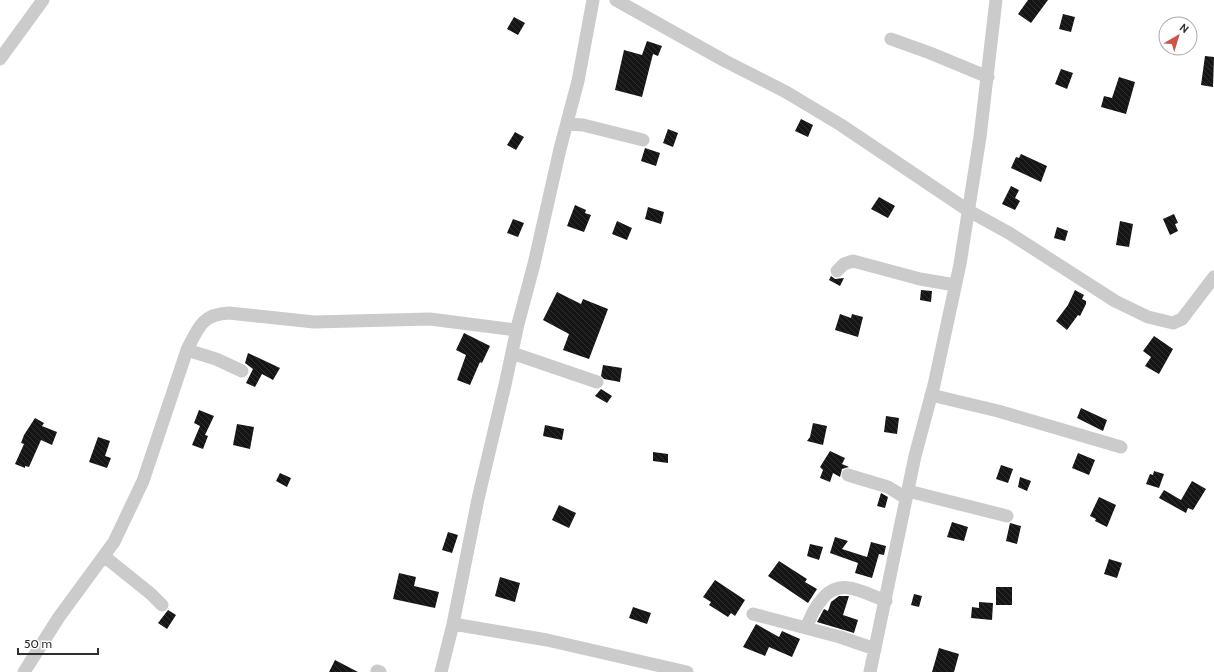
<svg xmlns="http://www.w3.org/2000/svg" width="1214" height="672" viewBox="0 0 1214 672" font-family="Cabin,sans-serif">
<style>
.building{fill:url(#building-back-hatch)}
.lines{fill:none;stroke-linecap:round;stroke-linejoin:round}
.minor{stroke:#cbcbcb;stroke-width:13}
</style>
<defs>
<pattern id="building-back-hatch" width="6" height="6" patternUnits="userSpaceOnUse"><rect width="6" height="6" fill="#151515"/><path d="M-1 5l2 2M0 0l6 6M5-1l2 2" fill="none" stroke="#2f2f2f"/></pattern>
</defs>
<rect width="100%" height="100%" fill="#fff"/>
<path class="building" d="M1028,0H1048L1031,23L1018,14Z
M1063,14L1075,17L1071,32L1059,29Z
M514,17L525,23L518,35L507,29Z
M647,41L662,46L658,56L653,54L642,97L615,90L624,50L642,55Z
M1205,56L1214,57L1213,87L1201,85Z
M1061,69L1073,73L1067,89L1055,84Z
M1119,77L1135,82L1126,114L1101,107L1104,96L1112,98Z
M801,119L813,125L808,137L795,131Z
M668,129L678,133L673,147L663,143Z
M515,132L524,137L516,150L507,145Z
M645,148L660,153L656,166L641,161Z
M1021,154L1047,166L1041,182L1011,168L1016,157L1019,158Z
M1011,186L1019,190L1015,198L1020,201L1015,210L1002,204Z
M879,197L895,206L888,218L871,209Z
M575,205L586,210L585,213L591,215L584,232L567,226Z
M648,207L664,212L661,224L645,219Z
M1174,214L1178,223L1175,224L1178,231L1170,235L1163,219Z
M513,219L524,223L518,237L507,233Z
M617,221L632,228L627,240L612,234Z
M1120,221L1133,224L1129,247L1116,245Z
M1057,227L1068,231L1065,241L1054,238Z
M831,276L835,279L844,278L840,286L829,280Z
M921,290L932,291L931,302L920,300Z
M1075,290L1084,295L1082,299L1086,301V304L1080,316L1078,315L1067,330L1056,321L1068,305Z
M557,292L581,304L583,299L608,309L589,359L563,350L569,334L543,320Z
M840,314L851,318L852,314L863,317L858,337L835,330Z
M464,333L490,346L482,363L480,362L470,385L457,380L466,355L456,350Z
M1154,336L1173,349L1159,374L1145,366L1151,357L1143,351Z
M248,353L280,368L273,380L262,374L255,387L246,383L253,369L245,363Z
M603,365L622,368L620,382L604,379L601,376Z
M601,389L612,396L607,403L595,396Z
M1081,408L1107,420L1103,431L1077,418Z
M199,410L214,416L205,435L208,436L203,449L192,445L200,426L194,423Z
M886,416L899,418L897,434L884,432Z
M35,418L44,423L42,426L57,432L52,445L41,440L29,467L25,466V468L15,464L24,444L21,443L24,435Z
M813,423L827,426L823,445L807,441L810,437Z
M237,424L254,427L250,449L233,445Z
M545,425L564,429L562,440L543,436Z
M98,437L110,441L105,456L111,458L107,468L89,462Z
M830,451L845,458L842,464L849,467L842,469L840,477L833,473L830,482L820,478L823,470L820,467Z
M653,452L668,454V463L653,461Z
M1078,453L1095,460L1089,475L1072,468Z
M1001,465L1013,469L1008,483L996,479Z
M1154,471L1164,474L1159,488L1146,484L1150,474L1153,475Z
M280,473L291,478L287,487L276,481Z
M1020,477L1031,481L1027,491L1018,487Z
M1192,481L1206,489L1193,510L1188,508L1186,513L1159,498L1164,490L1181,500Z
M881,493L888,497L885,508L877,506Z
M1099,497L1116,505L1107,527L1095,521L1096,519L1090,516Z
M559,505L576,513L569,528L552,520Z
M952,522L968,527L964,541L947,537Z
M1010,523L1021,526L1017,544L1006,541Z
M448,532L458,535L452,553L442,550Z
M835,537L848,541L842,549L867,557L871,542L886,546L884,555L879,554L872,578L855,573L858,563L830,553Z
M810,544L823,547L819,560L807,556Z
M1109,559L1122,563L1117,578L1104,574Z
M779,561L807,579L805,582L817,589L808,603L768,576Z
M399,573L416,577L414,586L439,592L435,608L393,599Z
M500,577L520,583L515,602L495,596Z
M715,580L745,600L735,616L731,613L728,617L709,605L711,602L703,597Z
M996,587H1012V605H996Z
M914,594L922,596L919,607L911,605Z
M839,596H849L843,615L858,620L854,633L817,622L824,609L828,611L831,602Z
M979,602L993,603L992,620L971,618L972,607L979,608Z
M633,607L651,613L647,624L629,618Z
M168,610L176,615L167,629L158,623Z
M756,624L779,637L782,631L800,639L792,657L769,647L765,656L743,647Z
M939,648L959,654L954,672H932Z
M335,660L358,672H329Z"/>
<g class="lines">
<path class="minor" d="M616,0L725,61L786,92L841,125L969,211L1009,233L1115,301L1148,317L1173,323L1182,319L1214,277
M891,39L930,53L988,77
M0,59L43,0
M567,124L583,125L643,140
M837,271L844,264L853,261L920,279L955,285
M187,350L216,359L242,371
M512,353L597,382
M931,395L998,411L1121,447
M848,475L888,487L906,498
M908,491L1007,516
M105,557L151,594L162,605
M753,614L840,637L875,649
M453,624L547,640L687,672
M807,628C810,616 815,607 823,598C841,577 864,593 886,601
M377,671L380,672
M24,672L59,617L114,542L143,481L187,350C198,328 202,314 229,313L314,322L430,319L516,330
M441,672L453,624L478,499L505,385L518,324L534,264L560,149L578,81L593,0
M870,672L915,456L934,385L960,264L980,137L996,0"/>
</g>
<g transform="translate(1178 36) rotate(38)"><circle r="19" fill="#ffffff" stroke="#ababab"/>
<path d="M0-3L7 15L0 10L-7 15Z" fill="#cf5346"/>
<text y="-6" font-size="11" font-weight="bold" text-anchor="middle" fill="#2e2e2e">N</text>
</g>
<path d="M18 648v6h80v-6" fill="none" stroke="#2e2e2e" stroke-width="2"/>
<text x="24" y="648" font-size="12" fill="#2e2e2e" stroke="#ffffff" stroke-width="3" paint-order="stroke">50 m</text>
</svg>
